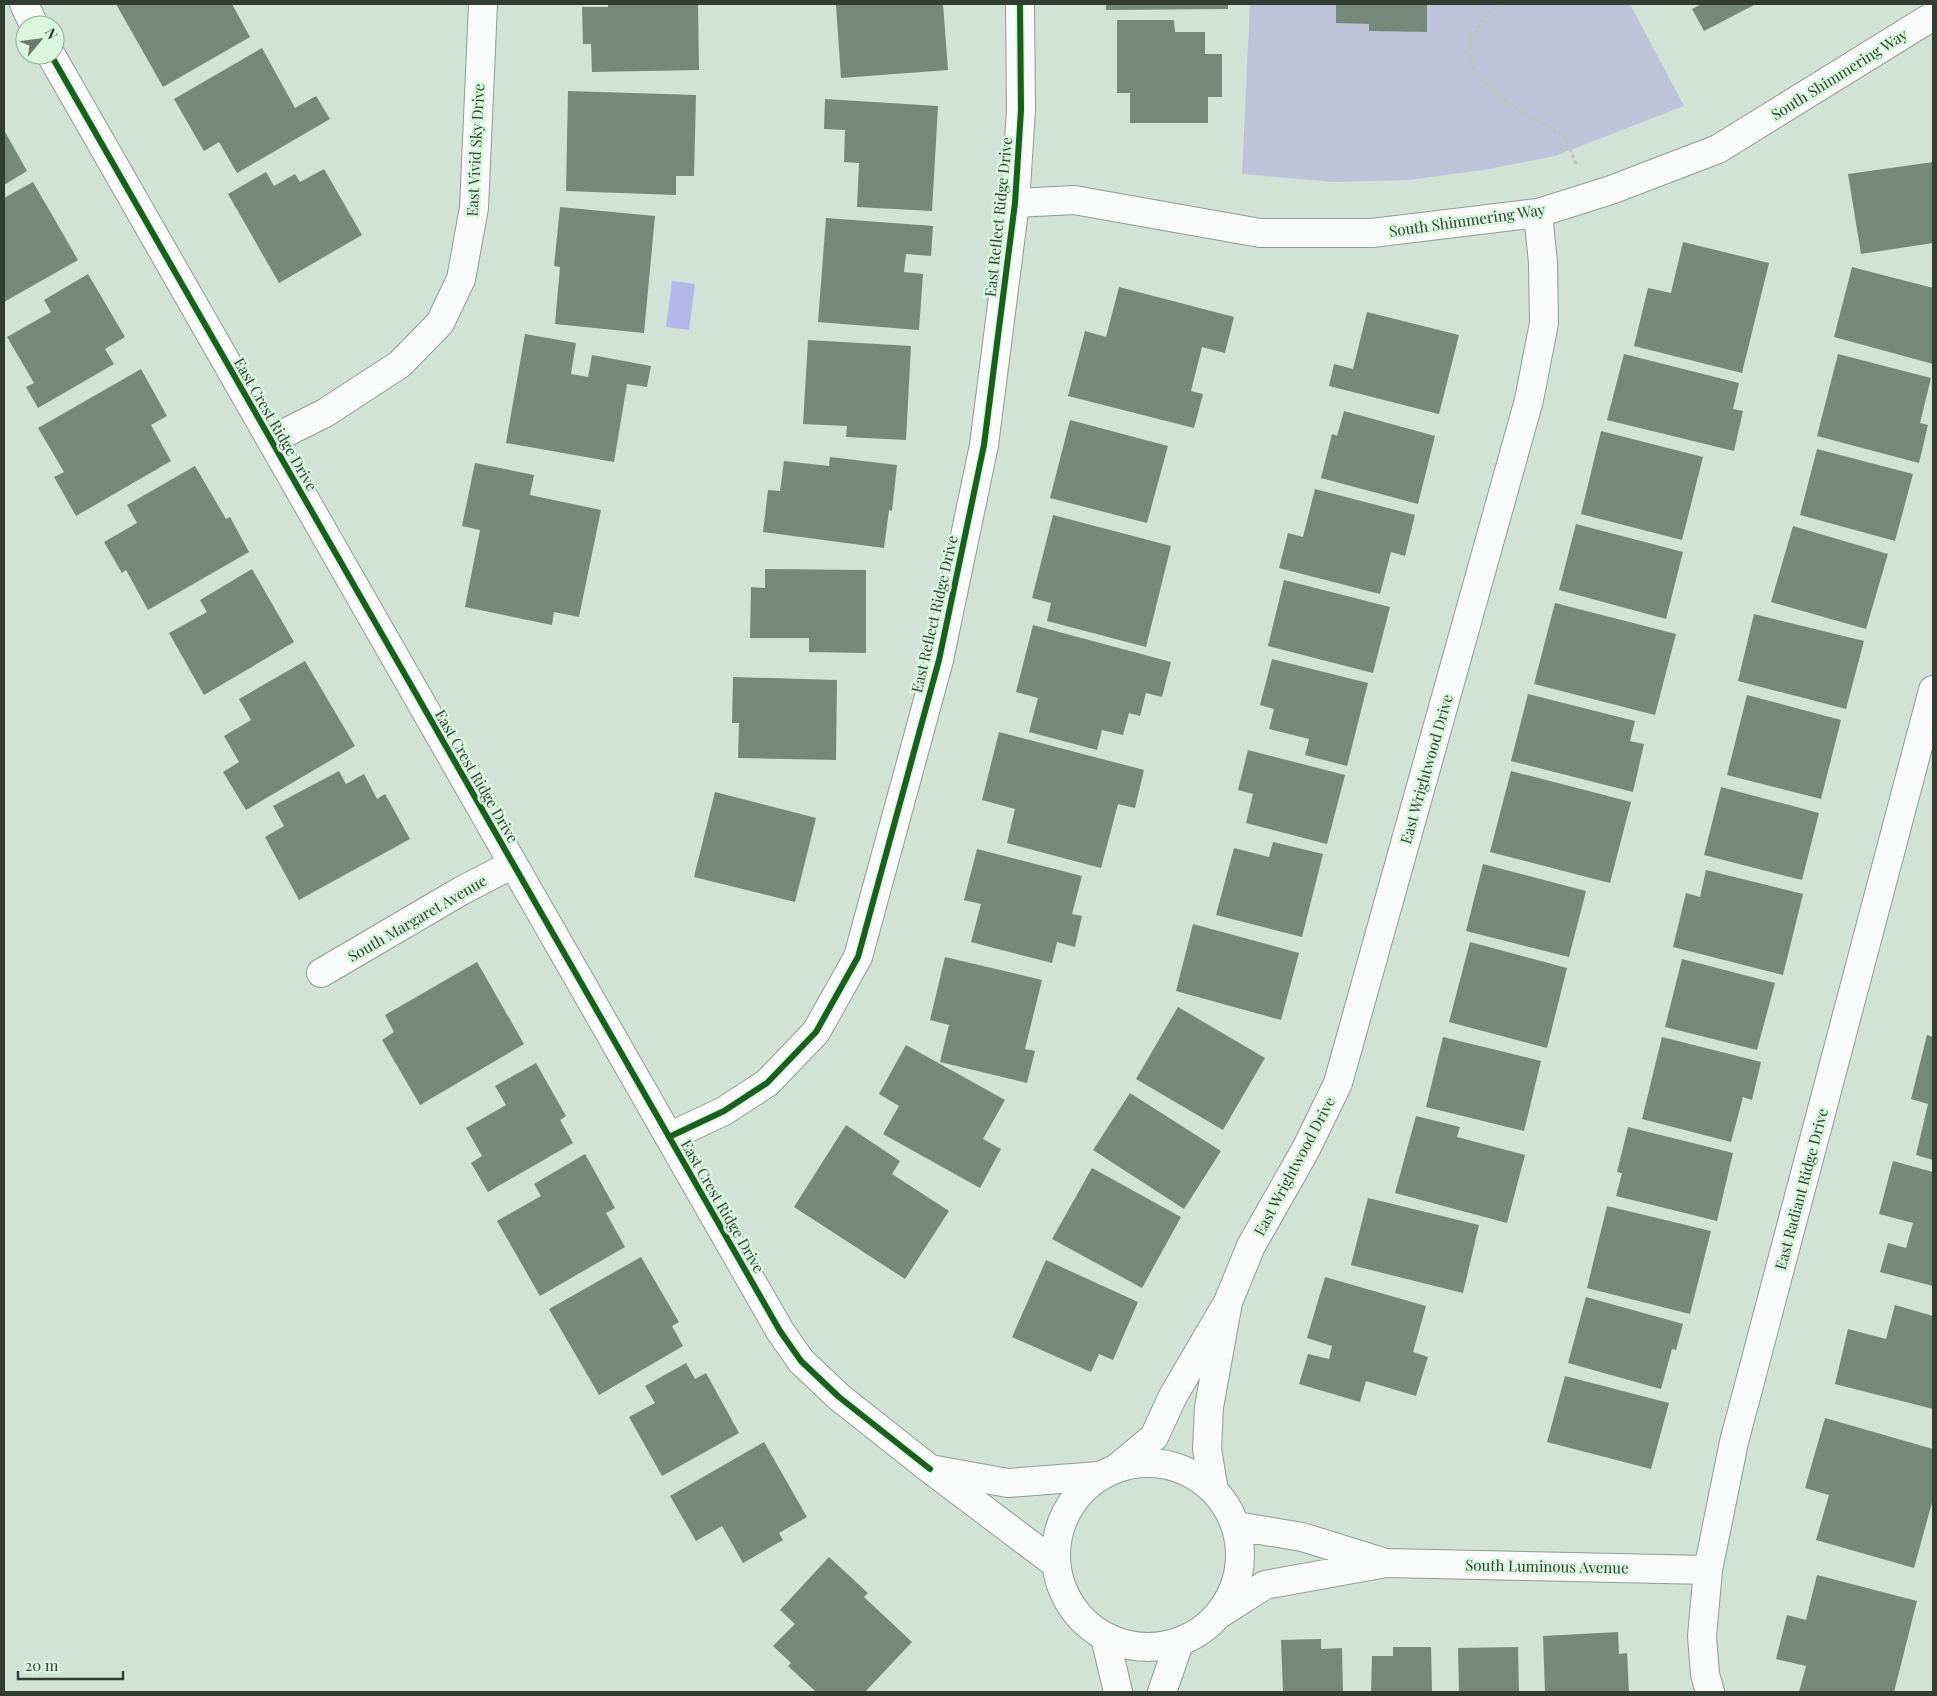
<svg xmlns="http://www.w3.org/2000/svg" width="1937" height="1696" viewBox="0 0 1937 1696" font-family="'Playfair Display',serif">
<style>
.green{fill:#bdc4d9}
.water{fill:#b4b7ea}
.building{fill:#76877b}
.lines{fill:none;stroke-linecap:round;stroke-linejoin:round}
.minor-casing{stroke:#909c93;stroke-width:30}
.tertiary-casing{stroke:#909c93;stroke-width:30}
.path{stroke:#bec3be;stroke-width:3;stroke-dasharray:4 2.5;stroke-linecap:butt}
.minor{stroke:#f8fbf9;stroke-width:28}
.tertiary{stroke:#f8fbf9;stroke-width:28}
.cycleway-casing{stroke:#daf6df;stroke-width:9}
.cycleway{stroke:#1b5e20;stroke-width:6}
.labels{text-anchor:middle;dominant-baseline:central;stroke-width:5;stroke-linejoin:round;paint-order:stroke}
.street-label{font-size:15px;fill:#323d34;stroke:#daf6df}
</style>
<rect width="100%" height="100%" fill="#d3e2d6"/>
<path class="green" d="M1250,4H1630L1684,106L1555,156L1483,170L1408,180L1334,182L1242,174Z"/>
<path class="water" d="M672,281L695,284L689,330L666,327Z"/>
<path class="building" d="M116,4H232L250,37L163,87Z
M608,4H698L699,70L592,72L591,44H583L582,7H608Z
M859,4H943L948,70L841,78L836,5Z
M1106,4H1228V9L1106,10Z
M1336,4H1427V32L1369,31V24L1336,23Z
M1702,4H1756L1704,31L1692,9Z
M1117,20H1174L1175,32H1205V54H1222V97H1208V123H1130V93H1117Z
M262,48L295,108L316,96L330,119L237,173L219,142L204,151L174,99Z
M568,91L696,95L694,176H676V195L566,191Z
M825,99L938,106L932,211L857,207L859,163L844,162L845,130L824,129Z
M4,130L27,171L4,185Z
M1933,162V243L1861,254L1848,174Z
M324,169L362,235L279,283L228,194L266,172L274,186L295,174L300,182Z
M33,182L78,260L4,302V198Z
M560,207L655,216L644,333L555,324L560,267L554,266Z
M826,218L933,226L931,256L906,254L904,272L923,274L919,330L818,322Z
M1683,242L1769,263L1742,373L1634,346L1648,288L1671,293Z
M1852,267L1933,288V364L1834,337Z
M88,274L125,337L105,349L114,364L38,408L26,387L34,383L7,337L51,312L44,300Z
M1119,287L1234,317L1225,353L1202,347L1191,391L1203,394L1194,428L1068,396L1085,331L1106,337Z
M1367,312L1459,335L1439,414L1329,386L1334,364L1353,369Z
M525,334L576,343L571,374L588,377L592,355L651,366L647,387L627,384L614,462L506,443Z
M808,340L911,346L906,440L846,437L847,426L803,424Z
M1624,354L1739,383L1733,409L1743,411L1734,451L1607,420Z
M1838,354L1931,378L1920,423L1928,425L1919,463L1817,436Z
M141,369L167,416L151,425L171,461L76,516L54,477L64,472L38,428Z
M1344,411L1435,436L1418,504L1321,478L1332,434L1337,436Z
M1070,420L1168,446L1147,523L1050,498Z
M1601,431L1703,457L1682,540L1581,514Z
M1817,449L1913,474L1895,541L1800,515Z
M830,457L897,465L892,511L889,510L884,548L763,532L768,490L780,491L784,461L829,466Z
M475,463L534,475L530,495L601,510L579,617L554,612L552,625L465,607L480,530L462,526Z
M195,466L226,519L230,517L249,552L148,610L126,570L122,573L104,542L137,523L127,505Z
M1315,489L1415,515L1405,556L1391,552L1380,594L1279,568L1288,533L1303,537Z
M1053,515L1171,546L1146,647L1047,621L1051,603L1032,598Z
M1576,524L1683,552L1666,619L1559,590Z
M1793,526L1888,554L1866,629L1771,602Z
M252,569L294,642L204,695L169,633L207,612L200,600Z
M765,569L866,570V653L809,652V638H750L751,587L765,588Z
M1284,580L1390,607L1373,673L1268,646Z
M1555,603L1676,634L1655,715L1534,684Z
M1754,614L1864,641L1846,709L1738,681Z
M1033,625L1171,662L1162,697L1146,693L1140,716L1129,713L1123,735L1102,730L1097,750L1029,732L1038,698L1016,692Z
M1272,659L1368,683L1347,766L1305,755L1309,739L1269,729L1274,709L1260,705Z
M305,661L355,746L246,810L223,772L239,762L224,736L251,720L239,699Z
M733,677L837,680L836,760L738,758L739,723H732Z
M1528,694L1635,721L1630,741L1644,744L1633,792L1511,761Z
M1747,695L1841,720L1821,799L1727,775Z
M999,732L1144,770L1135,808L1118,804L1101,868L1007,843L1015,809L982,800Z
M1248,750L1345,775L1327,844L1246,823L1253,794L1238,790Z
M339,771L346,784L364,774L377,799L385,794L410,839L299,900L265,837L284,826L273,806Z
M1511,771L1631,802L1610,883L1490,852Z
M1721,787L1819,813L1802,880L1704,855Z
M715,792L816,818L795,902L694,877Z
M1273,842L1323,854L1302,937L1216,915L1234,848L1269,857Z
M977,849L1082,876L1072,914L1082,916L1075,947L1057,942L1052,963L971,942L981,904L964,900Z
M1483,864L1586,891L1569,957L1466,931Z
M1706,870L1803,894L1783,975L1673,947L1686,893L1700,897Z
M1193,924L1299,953L1281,1020L1176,991Z
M1470,942L1567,968L1547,1048L1449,1022Z
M945,957L1042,980L1025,1049L1035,1051L1027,1083L940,1062L949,1025L930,1020Z
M1682,959L1775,983L1757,1050L1665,1027Z
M477,962L524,1044L420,1105L382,1040L394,1032L385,1015Z
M1178,1007L1265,1058L1223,1130L1136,1079Z
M1927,1035L1933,1037V1160L1916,1155L1928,1104L1911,1099Z
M1443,1037L1541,1061L1524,1131L1426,1107Z
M1662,1037L1761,1062L1752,1100L1743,1097L1731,1142L1642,1119Z
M906,1045L1005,1100L983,1139L1001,1149L980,1188L883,1134L899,1106L879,1094Z
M536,1063L566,1116L560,1120L573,1143L488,1192L471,1163L482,1156L466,1128L506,1105L495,1086Z
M1130,1093L1221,1151L1184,1209L1093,1150Z
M1416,1116L1460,1127L1457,1137L1525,1155L1507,1223L1395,1193Z
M846,1125L900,1161L892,1174L949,1211L905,1279L794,1207Z
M1628,1127L1733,1153L1717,1221L1616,1196L1622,1173L1617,1172Z
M585,1154L615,1208L606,1213L625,1247L540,1296L497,1221L541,1196L534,1184Z
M1893,1161L1933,1172V1286L1880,1272L1888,1243L1906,1248L1913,1223L1879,1214Z
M1092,1168L1181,1217L1142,1288L1052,1239Z
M1368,1198L1479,1225L1463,1293L1351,1265Z
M1607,1206L1711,1231L1690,1314L1587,1288Z
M641,1257L679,1322L672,1326L683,1346L599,1395L549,1309Z
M1046,1260L1138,1302L1113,1360L1099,1354L1091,1372L1012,1337Z
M1325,1277L1426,1306L1413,1352L1428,1357L1416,1396L1366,1381L1360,1402L1299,1384L1308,1354L1329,1359L1332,1346L1307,1338Z
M1586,1297L1683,1324L1676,1350L1672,1349L1661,1389L1568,1363Z
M1895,1305L1933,1316V1409L1835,1384L1848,1329L1886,1339Z
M686,1363L695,1379L706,1373L739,1433L662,1476L629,1417L655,1403L645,1386Z
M1565,1376L1669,1403L1651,1469L1547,1442Z
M1825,1418L1933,1449V1499L1914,1568L1816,1540L1829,1495L1805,1488Z
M764,1442L807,1517L779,1533L783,1540L743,1563L722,1526L696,1541L670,1496Z
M829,1557L868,1593L864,1597L912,1642L865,1692H816L788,1666L791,1663L773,1646L795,1624L780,1610Z
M1817,1575L1917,1601L1894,1692H1799L1806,1666L1776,1659L1787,1615L1806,1620Z
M1618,1632L1619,1654L1627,1653L1629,1692H1545L1543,1636Z
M1321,1639V1649L1342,1648L1343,1692H1283L1281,1640Z
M1393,1647H1431L1432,1692H1371L1372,1656H1393Z
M1518,1647L1519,1692H1459L1458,1648Z"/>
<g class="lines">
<g class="minor-casing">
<path id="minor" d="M24,4L34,25
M51,55L780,1331L801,1361L839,1397L930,1469
M1015,203L1074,200L1260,233H1372L1538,213L1611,190L1718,149L1933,16
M271,440L325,413L400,364L440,323L461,279L474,208L483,4
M321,973L461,891L513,864
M669,1137L724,1111L767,1083L816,1032L858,957L939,660L984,445L1015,203L1021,110L1020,4
M1228,1302L1251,1246L1306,1149L1338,1083L1529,400L1544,323L1543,263L1538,213
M1056 1555a92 92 0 1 1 184 0a92 92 0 1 1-184 0Z
M1118,1467L1154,1437L1173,1396L1228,1302L1209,1407L1207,1449L1214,1491
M1386,1563L1708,1570
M1056,1564L930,1469L1008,1483L1099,1476
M1221,1613L1265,1585L1386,1563L1302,1537L1236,1526
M1710,1692L1705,1674L1702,1636L1708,1570L1734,1442L1933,690"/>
</g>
<g class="tertiary-casing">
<path id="tertiary" d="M1105,1637L1118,1692
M1162,1692L1179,1643"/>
</g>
<path class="path" d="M1504,4L1489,12L1469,41L1474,69L1496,96L1565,137L1577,166"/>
<use href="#minor" class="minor"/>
<use href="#tertiary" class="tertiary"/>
<g class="cycleway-casing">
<path id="cycleway" d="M51,55L780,1331L801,1361L839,1397L930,1469
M669,1137L724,1111L767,1083L816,1032L858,957L939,660L984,445L1015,203L1021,110L1020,4"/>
</g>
<use href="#cycleway" class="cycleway"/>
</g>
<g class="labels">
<g class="street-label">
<text transform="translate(1839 74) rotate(-32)">South Shimmering Way</text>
<text transform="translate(475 150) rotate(-87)">East Vivid Sky Drive</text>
<text transform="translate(998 217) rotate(-84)">East Reflect Ridge Drive</text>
<text transform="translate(1467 220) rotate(-8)">South Shimmering Way</text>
<text transform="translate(276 424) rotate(60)">East Crest Ridge Drive</text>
<text transform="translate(934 614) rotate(-77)">East Reflect Ridge Drive</text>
<text transform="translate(1426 769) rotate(-74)">East Wrightwood Drive</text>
<text transform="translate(477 776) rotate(60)">East Crest Ridge Drive</text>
<text transform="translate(417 918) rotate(-30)">South Margaret Avenue</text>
<text transform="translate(1294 1166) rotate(-62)">East Wrightwood Drive</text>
<text transform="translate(1801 1189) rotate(-75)">East Radiant Ridge Drive</text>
<text transform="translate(723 1206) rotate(60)">East Crest Ridge Drive</text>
<text transform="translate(1547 1566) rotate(1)">South Luminous Avenue</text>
</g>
</g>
<rect width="1937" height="1696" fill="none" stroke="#323d34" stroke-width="10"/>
<g transform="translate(40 40) rotate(61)"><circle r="24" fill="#daf6df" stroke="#97ac9b"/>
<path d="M0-4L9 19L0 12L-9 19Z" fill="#6a776d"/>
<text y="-8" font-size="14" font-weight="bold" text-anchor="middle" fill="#323d34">N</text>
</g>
<path d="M18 1671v8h105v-8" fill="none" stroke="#323d34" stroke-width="2.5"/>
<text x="25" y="1671" font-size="15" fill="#323d34" stroke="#daf6df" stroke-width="4" paint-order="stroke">20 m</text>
</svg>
